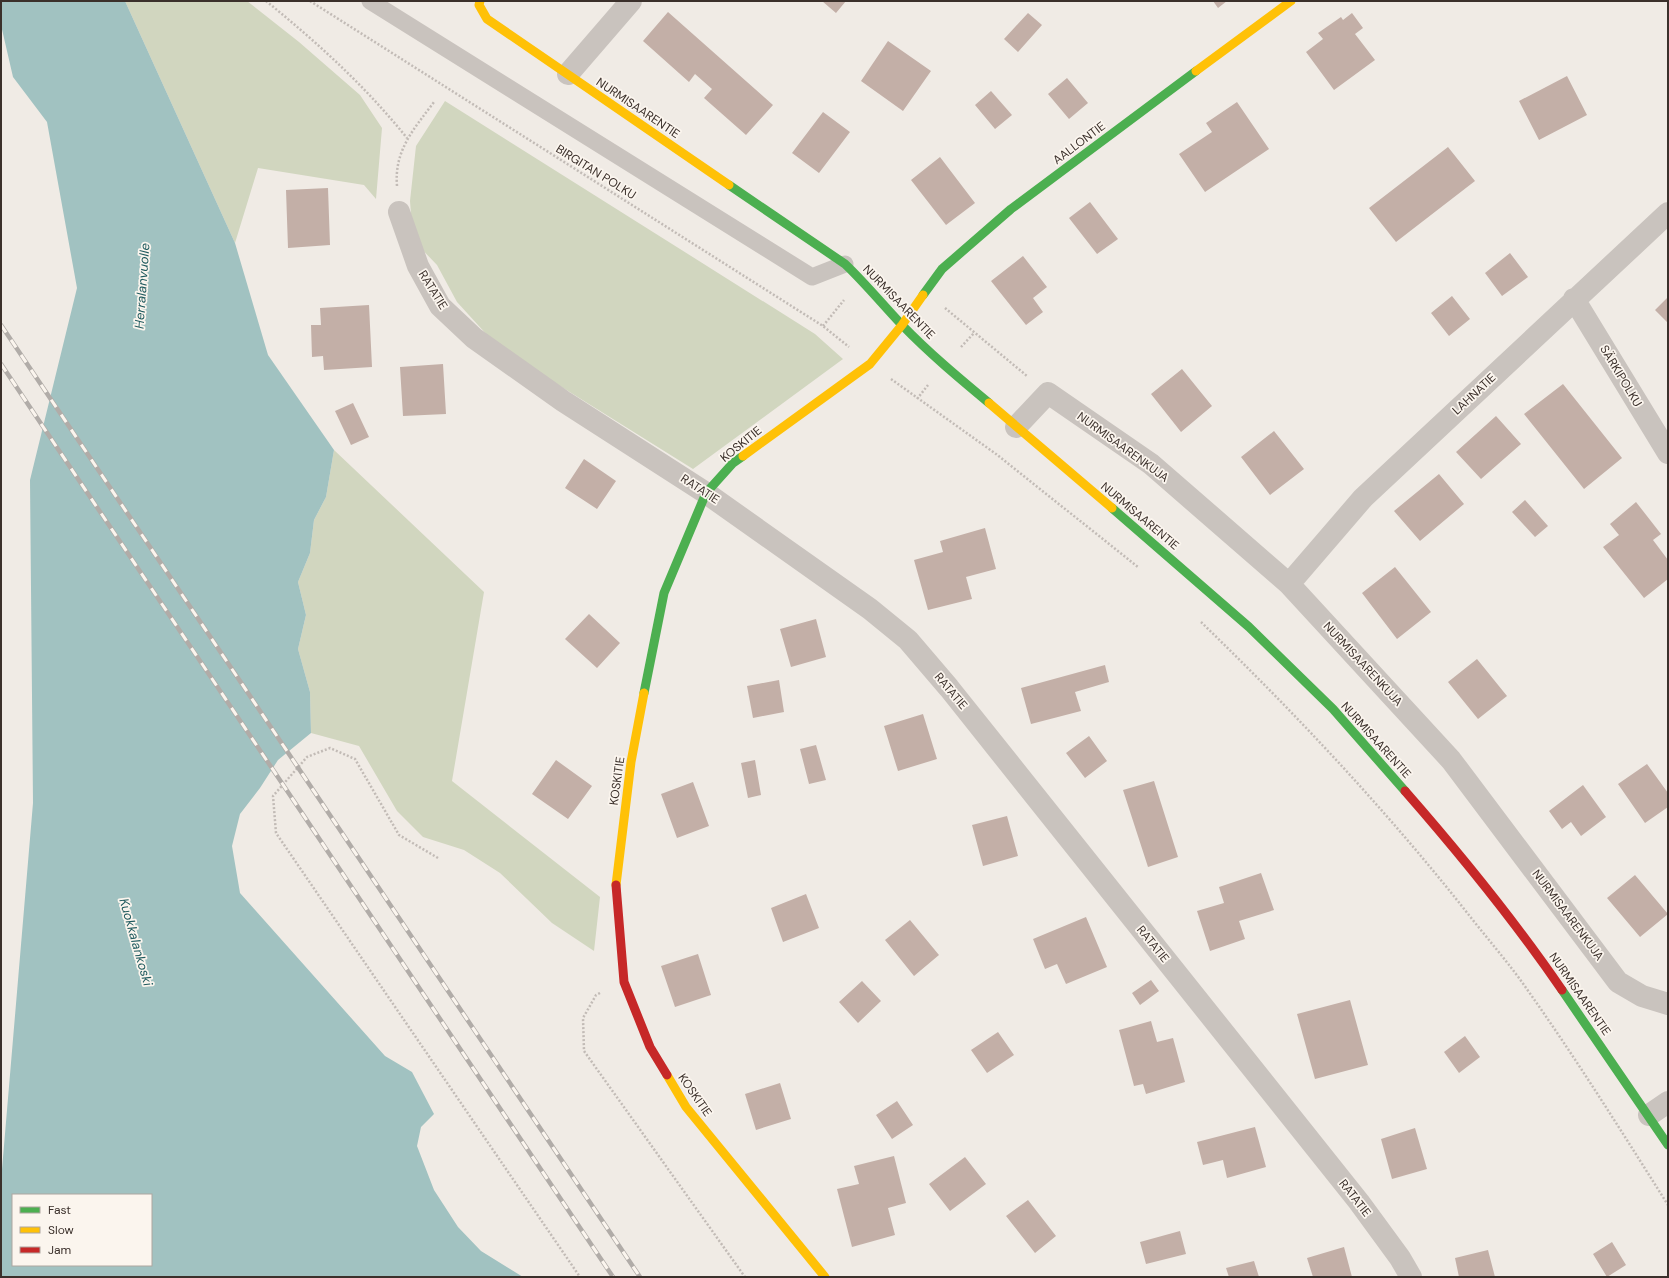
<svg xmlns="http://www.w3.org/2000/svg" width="1669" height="1278" viewBox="0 0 1669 1278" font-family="'DM Sans',sans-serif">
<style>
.green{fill:#d1d6bf}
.water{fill:#a1c2c1;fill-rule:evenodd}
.building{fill:#c3afa7}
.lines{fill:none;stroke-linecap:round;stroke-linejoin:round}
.path{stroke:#c2bbb6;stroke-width:2.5;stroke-dasharray:2 2;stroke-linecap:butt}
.lane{stroke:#c9c3be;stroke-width:17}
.street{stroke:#c9c3be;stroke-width:22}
.fast{stroke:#4caf50;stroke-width:9}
.slow{stroke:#ffc107;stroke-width:9}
.jam{stroke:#c62828;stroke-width:9}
.rail-casing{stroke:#b1aca8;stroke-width:4.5}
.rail{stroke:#fbf5ee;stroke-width:3;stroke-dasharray:9;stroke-linecap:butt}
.labels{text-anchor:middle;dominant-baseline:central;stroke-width:3.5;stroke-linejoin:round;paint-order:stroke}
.street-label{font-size:12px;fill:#3b302b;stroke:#fbf5ee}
.water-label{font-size:13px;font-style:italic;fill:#1f5a5e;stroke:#fbf5ee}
</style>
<rect width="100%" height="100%" fill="#f0ebe5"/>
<path class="green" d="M125,1H247L299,42L360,95L382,128L376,199L364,185L258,168L235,243Z
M445,101L815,334L843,359L693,469L499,348L457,302L437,265L413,240L410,201L416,146Z
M334,450L484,592L452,781L600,897L594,951L552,923L500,873L464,850L423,837L397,811L359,746L311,733L310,692L298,649L306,615L298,582L310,553L314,520L326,497Z"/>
<path class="water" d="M1,1H125L235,243L268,355L334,450L326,497L314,520L310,553L298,582L306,615L298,649L310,692L311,733L278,760L260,788L240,814L232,846L240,893L385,1056L412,1072L434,1114L421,1127L417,1146L434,1190L458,1227L481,1251L523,1277H1V1181L33,803L30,480L77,288L47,122L13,77L1,25ZM13,1195H151V1265H13Z"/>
<path class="building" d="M822,1H846L836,13Z
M1213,1H1227L1218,8Z
M668,12L773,105L746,135L704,98L712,89L695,74L689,82L643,41Z
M1028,13L1042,25L1018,52L1004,39Z
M1352,13L1363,28L1355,34L1375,60L1334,90L1306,52L1323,39L1318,33L1341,17L1343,20Z
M888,41L931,71L903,111L861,81Z
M1567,76L1587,115L1539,140L1519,101Z
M1067,78L1088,103L1069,119L1048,94Z
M991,91L1012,115L995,129L975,105Z
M1237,102L1269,149L1205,192L1179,154L1212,132L1206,123Z
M823,112L850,132L819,173L792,153Z
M1448,147L1475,181L1396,242L1369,208Z
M940,157L975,203L946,225L911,180Z
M328,188L330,245L288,248L286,190Z
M1090,202L1118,239L1097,254L1069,218Z
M1510,253L1528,277L1502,296L1485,273Z
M1023,256L1047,287L1033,298L1043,312L1026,325L991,281Z
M1452,296L1470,319L1449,336L1431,313Z
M1668,297V323L1655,310Z
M369,305L372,367L324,370L323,356L312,357L311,325H321L320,308Z
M443,364L446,414L403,416L400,367Z
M1182,369L1212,406L1181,432L1151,394Z
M1563,384L1622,458L1584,489L1524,414Z
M353,403L369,437L351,445L335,411Z
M1496,416L1521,444L1481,479L1456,452Z
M1274,431L1304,469L1270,495L1241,457Z
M584,459L616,481L597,509L565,488Z
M1439,474L1464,504L1420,541L1394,511Z
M1525,500L1548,526L1535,537L1512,512Z
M1636,502L1661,534L1653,540L1668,560V579L1644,598L1603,547L1619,535L1610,524Z
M985,528L996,569L966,577L972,599L928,610L914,560L943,552L940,541Z
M1395,567L1431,612L1397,639L1362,593Z
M589,614L620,643L597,668L565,639Z
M816,619L826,657L791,667L780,629Z
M1477,659L1507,696L1478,719L1448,682Z
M1105,665L1109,682L1075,692L1081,711L1031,724L1021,688Z
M779,680L784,712L753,718L747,686Z
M923,714L937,759L898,771L884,726Z
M1089,736L1107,761L1085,778L1066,753Z
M816,745L826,780L809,784L800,749Z
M556,760L592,786L568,819L532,794Z
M755,760L761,795L748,798L741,763Z
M1647,764L1668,793V807L1645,823L1618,784Z
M1154,781L1178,857L1148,867L1123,790Z
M693,782L709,826L677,838L661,794Z
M1583,785L1606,817L1581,836L1571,822L1562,829L1549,811Z
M1007,816L1018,856L983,866L972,825Z
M1261,873L1274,910L1239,921L1245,939L1210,951L1197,911L1224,903L1219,887Z
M1635,875L1668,914L1640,937L1607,898Z
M806,894L819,928L783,942L771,908Z
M1086,917L1107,967L1066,984L1057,964L1045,969L1033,939Z
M910,920L939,955L914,976L885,940Z
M698,954L711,995L675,1007L661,966Z
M1151,980L1159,991L1140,1005L1132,993Z
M862,981L881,1001L858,1023L839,1002Z
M1350,1000L1368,1065L1315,1079L1297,1014Z
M1151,1021L1157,1042L1173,1038L1185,1082L1146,1094L1143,1084L1134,1086L1119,1030Z
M998,1032L1014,1055L987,1073L971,1050Z
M1465,1036L1480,1057L1459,1073L1444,1052Z
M780,1083L791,1119L756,1130L745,1094Z
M897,1101L913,1125L892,1139L876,1115Z
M1255,1127L1266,1167L1227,1178L1223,1160L1203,1165L1197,1142Z
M1415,1128L1427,1169L1392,1179L1381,1139Z
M894,1156L906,1203L888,1208L895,1235L852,1247L837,1189L859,1184L854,1166Z
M965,1157L986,1184L950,1211L929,1184Z
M1028,1200L1056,1236L1035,1253L1006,1216Z
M1180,1231L1186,1254L1146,1264L1140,1242Z
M1612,1242L1626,1265L1607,1277L1593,1254Z
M1344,1247L1352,1277H1313L1307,1258Z
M1488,1250L1495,1277H1459L1455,1258Z
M1254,1261L1259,1277H1229L1226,1268Z"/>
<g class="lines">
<path class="path" d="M266,1C318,43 366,87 407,138
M310,1L823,326L849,347
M397,186C394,150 414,129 434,102
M945,308L1027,376
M823,326L844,300
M961,347L974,333
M891,379L996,454L1138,567
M917,399L928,385
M1201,622C1298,716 1389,813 1472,919C1488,939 1504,958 1519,978C1572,1052 1620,1129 1668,1205
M438,858L399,835L355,759L330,748L307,757L273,796L276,833L580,1277
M600,993L596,995L583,1018L584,1051L745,1277"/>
<path class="lane" d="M370,1L812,277L845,264"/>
<path class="street" d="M568,74L631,1
M399,212L418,266L440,306L474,338L563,401L706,493L870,609L908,640L949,688L1359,1202L1400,1258L1411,1277
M1574,299L1668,453
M1016,427L1048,393L1151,464L1289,584L1451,760L1618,982L1642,996L1668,1004
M1289,584L1363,498L1668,213
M1649,1115L1668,1102"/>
<path class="fast" d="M729,185L845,264C865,283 883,305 902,325C929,353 959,378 989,403
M923,295L942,269L1011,209L1196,71
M1112,508L1249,627L1333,709L1405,791
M644,693L664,593L706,493L733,463L743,456
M1562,990L1668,1145"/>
<path class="slow" d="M480,1L479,5L487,19L729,185
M1196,71L1291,1
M989,403L1112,508
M743,456L870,364L902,325L923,295
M616,885L631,762L644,693
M667,1075L686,1107L825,1277"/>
<path class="jam" d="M1405,791C1461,855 1514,920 1562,990
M616,885L624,982L650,1047L667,1075"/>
<g class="rail-casing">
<path id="rail" d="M1,325L640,1277
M1,364L613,1277"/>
</g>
<use href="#rail" class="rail"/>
</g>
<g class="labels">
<g class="street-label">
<text transform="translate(638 108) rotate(34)">NURMISAARENTIE</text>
<text transform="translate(1079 143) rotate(-37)">AALLONTIE</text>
<text transform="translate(596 172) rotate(32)">BIRGITAN POLKU</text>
<text transform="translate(433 290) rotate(58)">RATATIE</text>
<text transform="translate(899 302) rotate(46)">NURMISAARENTIE</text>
<text transform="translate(1621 376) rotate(59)">SÄRKIPOLKU</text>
<text transform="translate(1474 394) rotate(-43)">LAHNATIE</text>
<text transform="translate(741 444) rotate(-39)">KOSKITIE</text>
<text transform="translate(1123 447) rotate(36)">NURMISAARENKUJA</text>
<text transform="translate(700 489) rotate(33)">RATATIE</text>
<text transform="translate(1140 516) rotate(40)">NURMISAARENTIE</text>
<text transform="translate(1363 664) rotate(47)">NURMISAARENKUJA</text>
<text transform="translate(951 691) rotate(50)">RATATIE</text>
<text transform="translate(1376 740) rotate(48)">NURMISAARENTIE</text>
<text transform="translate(617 781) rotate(-82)">KOSKITIE</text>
<text transform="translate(1568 915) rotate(53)">NURMISAARENKUJA</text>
<text transform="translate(1153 944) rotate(51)">RATATIE</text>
<text transform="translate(1580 994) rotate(55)">NURMISAARENTIE</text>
<text transform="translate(695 1095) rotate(55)">KOSKITIE</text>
<text transform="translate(1355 1198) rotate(52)">RATATIE</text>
</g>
<g class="water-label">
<text transform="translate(142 286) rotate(-86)">Herralanvuolle</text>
<text transform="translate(136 942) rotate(74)">Kuokkalankoski</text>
</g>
</g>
<rect width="1669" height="1278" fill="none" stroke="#3b302b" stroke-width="4"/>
<rect x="12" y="1194" width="140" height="72" fill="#fbf5ee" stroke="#aea6a0"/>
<rect x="20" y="1207" width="20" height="6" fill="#4caf50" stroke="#aea6a0"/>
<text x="48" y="1214" font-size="12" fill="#3b302b">Fast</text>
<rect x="20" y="1227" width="20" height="6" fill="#ffc107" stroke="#aea6a0"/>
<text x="48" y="1234" font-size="12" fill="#3b302b">Slow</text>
<rect x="20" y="1247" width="20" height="6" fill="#c62828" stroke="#aea6a0"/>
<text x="48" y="1254" font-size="12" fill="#3b302b">Jam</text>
</svg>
